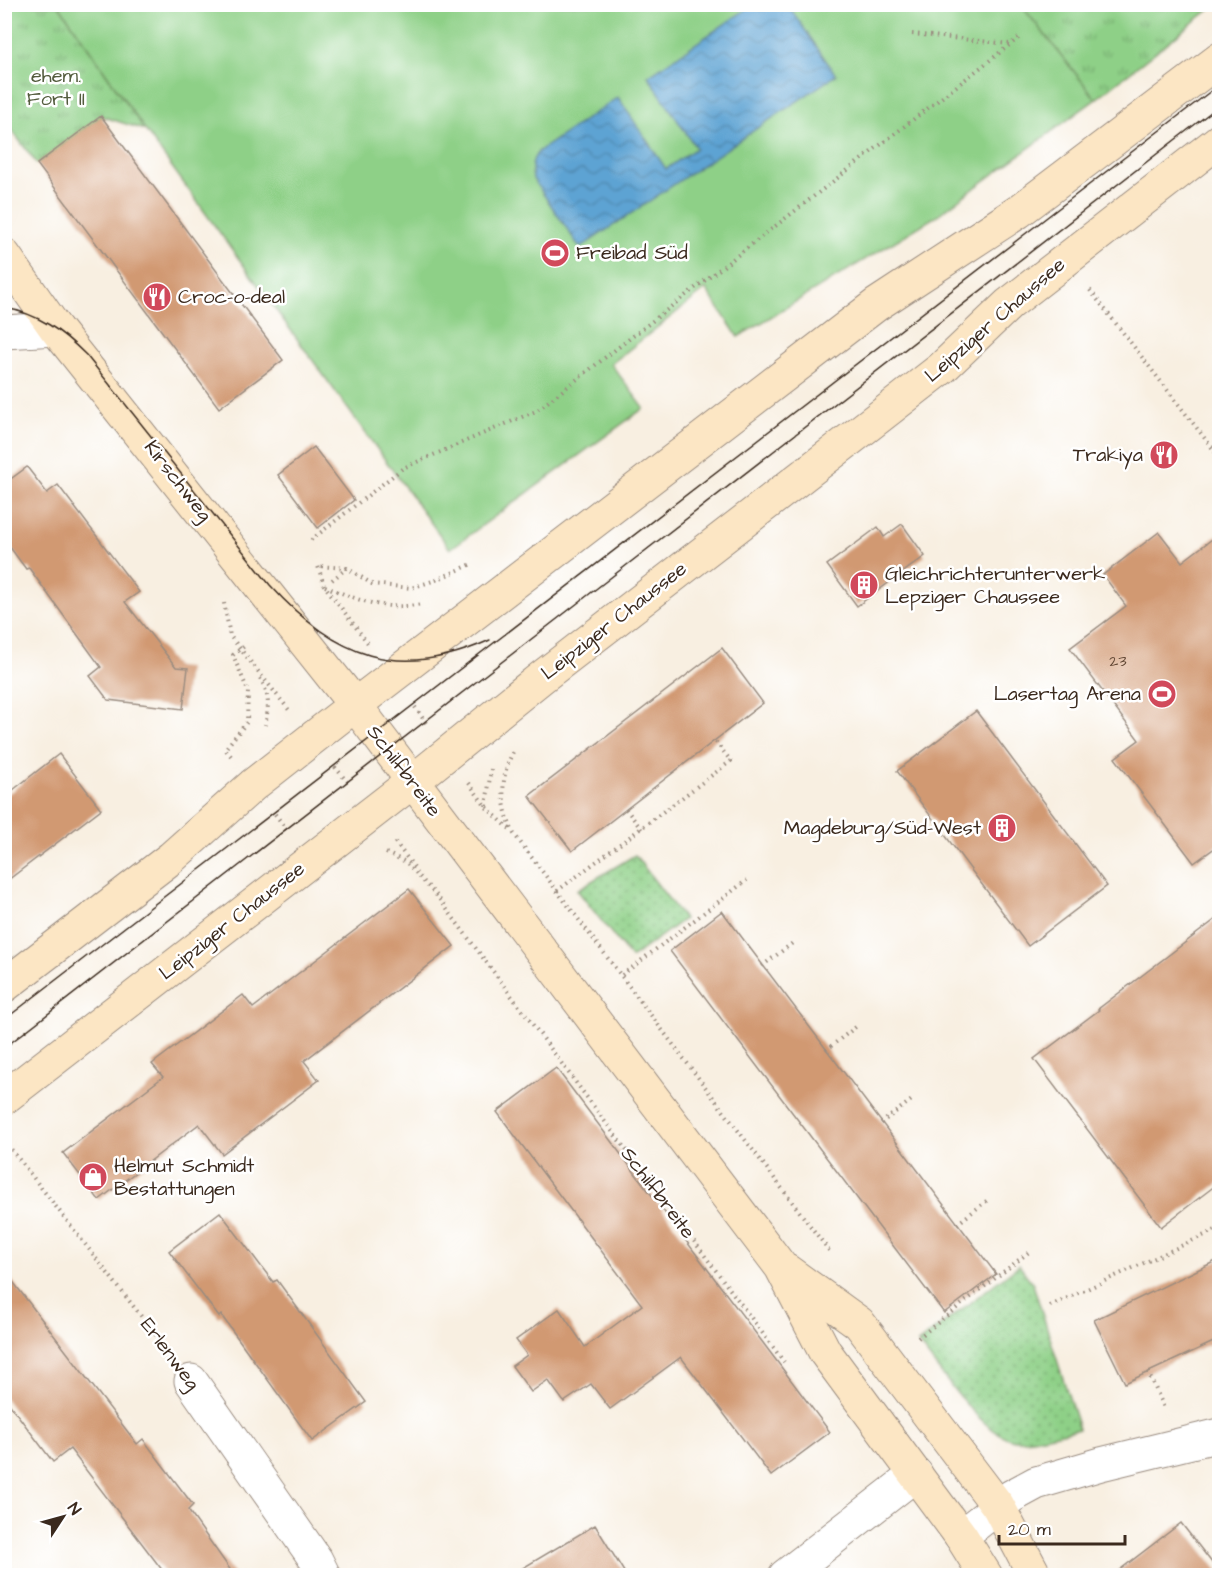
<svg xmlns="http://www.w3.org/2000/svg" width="1224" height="1580" viewBox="0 0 1224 1580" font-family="'Architects Daughter',sans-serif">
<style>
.grass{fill:url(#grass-dots);stroke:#647d52;stroke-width:1.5}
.park{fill:url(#park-tufts);stroke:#647d52;stroke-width:1.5}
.pitch{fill:#8ed087;stroke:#647d52;stroke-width:1.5}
.water{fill:url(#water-waves);stroke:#4c6678;stroke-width:1.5}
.building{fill:#d19972}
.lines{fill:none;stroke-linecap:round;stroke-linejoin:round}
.minor-casing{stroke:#9a8c80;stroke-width:35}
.secondary-casing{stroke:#9a8c80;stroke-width:35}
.path{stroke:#9a8c80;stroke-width:4;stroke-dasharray:1.5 4.5;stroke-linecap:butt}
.minor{stroke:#fff;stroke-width:33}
.secondary{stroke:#fce6c4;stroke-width:33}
.tram{stroke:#3b2a1e;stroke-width:1.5}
.labels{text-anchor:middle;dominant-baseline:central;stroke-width:5;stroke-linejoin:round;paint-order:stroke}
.number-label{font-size:16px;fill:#604633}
.park-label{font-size:20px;fill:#545c3e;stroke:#fff}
.poi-label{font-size:20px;fill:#3b2a1e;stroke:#fff;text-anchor:start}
.street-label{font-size:20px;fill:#3b2a1e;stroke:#fff}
</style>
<defs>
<pattern id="grass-dots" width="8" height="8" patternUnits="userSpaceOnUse" patternTransform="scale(1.5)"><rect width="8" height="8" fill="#8ed087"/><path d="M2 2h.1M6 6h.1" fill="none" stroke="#75a96e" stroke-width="1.8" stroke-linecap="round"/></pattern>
<pattern id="park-tufts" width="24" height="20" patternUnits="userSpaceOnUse" patternTransform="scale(1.5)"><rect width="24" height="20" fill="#8ed087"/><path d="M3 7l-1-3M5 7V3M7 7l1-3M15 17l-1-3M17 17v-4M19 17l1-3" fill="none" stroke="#75a96e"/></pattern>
<pattern id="water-waves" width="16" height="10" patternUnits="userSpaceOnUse" patternTransform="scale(1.5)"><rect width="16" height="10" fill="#5da3d3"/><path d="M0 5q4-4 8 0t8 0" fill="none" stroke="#4e85ab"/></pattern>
</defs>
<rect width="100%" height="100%" fill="#fff"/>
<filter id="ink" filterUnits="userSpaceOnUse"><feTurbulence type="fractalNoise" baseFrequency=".0167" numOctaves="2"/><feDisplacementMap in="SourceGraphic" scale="12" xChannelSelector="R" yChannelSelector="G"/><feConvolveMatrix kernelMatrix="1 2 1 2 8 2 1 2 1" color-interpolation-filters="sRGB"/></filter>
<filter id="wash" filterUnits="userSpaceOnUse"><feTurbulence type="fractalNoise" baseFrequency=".008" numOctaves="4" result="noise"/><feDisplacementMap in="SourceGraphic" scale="24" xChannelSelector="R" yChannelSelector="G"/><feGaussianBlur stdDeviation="1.35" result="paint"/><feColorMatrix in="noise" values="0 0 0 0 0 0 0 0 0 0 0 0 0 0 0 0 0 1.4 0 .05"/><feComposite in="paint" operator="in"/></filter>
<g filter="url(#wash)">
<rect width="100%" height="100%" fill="#f8efe1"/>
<path class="grass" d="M635,855L684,919L631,958L577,890Z
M1019,1265L1033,1284L1079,1429C1066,1432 1026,1442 1015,1440C982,1435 939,1369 918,1343Z"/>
<path class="park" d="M5,5H59L145,130L101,116L37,164L5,121Z
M1021,5H1215L1096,99Z"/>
<path class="pitch" d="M59,5H1021L1096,99L935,217L738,337L706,289L611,364L644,408L450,549L145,130Z"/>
<path class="water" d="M754,4L788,5L836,75L580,248L533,179C531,167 531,160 539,151L618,97L666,169L696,148L648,76Z"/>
<g id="blocks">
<path class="building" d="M101,116L283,360L219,408L37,164Z
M314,447L354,500L318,528L278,475Z
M27,467L47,493L58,485L139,592L125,602L176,667L188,668L183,709L108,700L90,676L101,667L29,568L26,569L4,539V484Z
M902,524L925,556L857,606L827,565L878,527L884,537Z
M1159,532L1182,562L1220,533V844L1194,863L1115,758L1139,740L1070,648L1126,606L1103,575Z
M722,648L763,703L572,851L529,796Z
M976,711L1107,886L1028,946L897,771Z
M59,754L101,809L4,883V797Z
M409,889L454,946L304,1061L319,1080L222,1154L199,1124L99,1200L63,1153L163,1077L152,1064L243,995L253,1008Z
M722,911L996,1274L944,1313L670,951Z
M1220,916V1182L1161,1227L1034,1059L1099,1010L1098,1009Z
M556,1068L830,1432L771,1476L681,1357L610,1409L591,1384L564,1402L548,1380L531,1392L512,1366L527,1355L516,1340L559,1309L585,1347L642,1305L497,1112Z
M220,1212L273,1282L277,1280L366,1402L312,1441L221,1315L219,1317L169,1251Z
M1220,1259V1339L1125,1383L1094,1320Z
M4,1270L137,1444L143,1439L193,1505L188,1510L234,1575H166L70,1449L53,1462L4,1397Z
M1181,1523L1220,1573V1575H1113Z
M595,1525L626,1575H511Z"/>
</g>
</g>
<g filter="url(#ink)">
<use href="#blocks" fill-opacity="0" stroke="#9a8c80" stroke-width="1.5"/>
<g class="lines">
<g class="minor-casing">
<path id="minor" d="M4,332L56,329
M191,1381L316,1560L324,1576
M961,1536L1012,1496L1036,1483L1101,1464L1220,1435
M785,1576L916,1474"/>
</g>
<g class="secondary-casing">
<path id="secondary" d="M4,255L56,329L355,705L781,1267L825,1352L961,1536L986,1576
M4,986L171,858L253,785L355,705L876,305L1018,212L1220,59
M4,1098L412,782L542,677L879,417L942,368L1009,304L1220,140
M787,1271L859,1323L998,1506L1035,1576"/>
</g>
<path class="path" d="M912,34L1010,44
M1090,290L1220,458
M311,540L403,468L536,411L1020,37
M347,568L318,566L324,585L370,646
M332,580L347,568L372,584L411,588L436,580L472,564
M325,586C359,601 385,611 422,604
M224,603L230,636L289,710
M260,678C270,695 269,707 265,725
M415,707L426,723
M513,752C499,779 501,807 514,834L830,1252
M231,756L225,749L247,722L248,691L233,655L247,644
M335,767L349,784
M469,783L486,807L512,831
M486,806L491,769
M626,809L642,830
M275,814L287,830
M395,842L414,867
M386,853L406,862L437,896L784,1362
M557,891L731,761L715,741
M762,966L794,942
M622,975L747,880
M826,1050L857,1026
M881,1123L913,1099
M4,1140L169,1352
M957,1224L989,1199
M1050,1306L1220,1228
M918,1338L1029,1252
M1216,1341L1220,1349
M1148,1372L1165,1410
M1218,1570L1220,1569"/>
<use href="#minor" class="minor"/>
<use href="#secondary" class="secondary"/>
<path class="tram" d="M4,308C38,313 63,332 86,355L270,585C335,657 398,682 490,640
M4,1020L1220,84
M4,1048C408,732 816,421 1220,105"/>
</g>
</g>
<defs>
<g id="stadium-disc" transform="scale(1.5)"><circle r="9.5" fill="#d1495b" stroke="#fff"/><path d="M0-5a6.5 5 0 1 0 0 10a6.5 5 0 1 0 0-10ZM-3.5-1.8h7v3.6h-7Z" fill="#fff"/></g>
<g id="restaurant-disc" transform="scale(1.5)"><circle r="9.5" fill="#d1495b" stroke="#fff"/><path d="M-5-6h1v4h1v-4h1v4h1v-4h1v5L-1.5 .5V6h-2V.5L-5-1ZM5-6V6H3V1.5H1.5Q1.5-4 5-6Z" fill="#fff"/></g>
<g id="building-disc" transform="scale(1.5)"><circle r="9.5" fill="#d1495b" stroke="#fff"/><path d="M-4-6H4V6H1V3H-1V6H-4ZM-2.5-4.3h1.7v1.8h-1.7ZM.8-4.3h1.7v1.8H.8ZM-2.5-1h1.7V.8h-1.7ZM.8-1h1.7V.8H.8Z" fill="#fff"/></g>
<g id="shop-disc" transform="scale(1.5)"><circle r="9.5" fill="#d1495b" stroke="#fff"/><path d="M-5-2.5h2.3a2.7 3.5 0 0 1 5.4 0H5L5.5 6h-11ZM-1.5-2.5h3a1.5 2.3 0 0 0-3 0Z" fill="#fff"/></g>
</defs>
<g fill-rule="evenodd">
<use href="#stadium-disc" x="555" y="253"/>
<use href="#restaurant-disc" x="157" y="297"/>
<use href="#restaurant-disc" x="1164" y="455"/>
<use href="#building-disc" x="864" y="585"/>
<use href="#stadium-disc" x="1162" y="694"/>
<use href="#building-disc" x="1002" y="828"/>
<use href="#shop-disc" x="93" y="1177"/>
</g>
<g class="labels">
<g class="number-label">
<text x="1118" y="661">23</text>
</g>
<g class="park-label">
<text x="56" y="76">ehem.<tspan x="56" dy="23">Fort II</tspan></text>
</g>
<g class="poi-label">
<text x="576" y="253">Freibad Süd</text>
<text x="178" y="297">Croc-o-deal</text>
<text x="1143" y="455" text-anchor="end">Trakiya</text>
<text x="885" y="574">Gleichrichterunterwerk<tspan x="885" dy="23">Lepziger Chaussee</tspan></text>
<text x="1141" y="694" text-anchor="end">Lasertag Arena</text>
<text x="981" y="828" text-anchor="end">Magdeburg/Süd-West</text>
<text x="114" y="1166">Helmut Schmidt<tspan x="114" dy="23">Bestattungen</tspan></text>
</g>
<g class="street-label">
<text transform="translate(995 320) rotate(-41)">Leipziger Chaussee</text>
<text transform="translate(178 481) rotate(52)">Kirschweg</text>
<text transform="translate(614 621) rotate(-38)">Leipziger Chaussee</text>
<text transform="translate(404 771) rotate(53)">Schilfbreite</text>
<text transform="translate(232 921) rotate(-38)">Leipziger Chaussee</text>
<text transform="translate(658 1193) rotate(53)">Schilfbreite</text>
<text transform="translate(170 1354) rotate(53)">Erlenweg</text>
</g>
</g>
<rect width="1224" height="1580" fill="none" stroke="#fff" stroke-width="24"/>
<g transform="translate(63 1517) rotate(54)" stroke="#ffffff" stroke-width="4.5" paint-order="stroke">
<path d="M0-4.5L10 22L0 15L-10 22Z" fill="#3b2a1e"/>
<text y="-9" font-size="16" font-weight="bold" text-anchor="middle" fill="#3b2a1e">N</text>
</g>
<path d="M999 1535v9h126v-9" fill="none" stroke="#3b2a1e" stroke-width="3"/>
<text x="1008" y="1535" font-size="18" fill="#3b2a1e" stroke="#ffffff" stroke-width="4.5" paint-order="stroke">20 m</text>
</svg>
